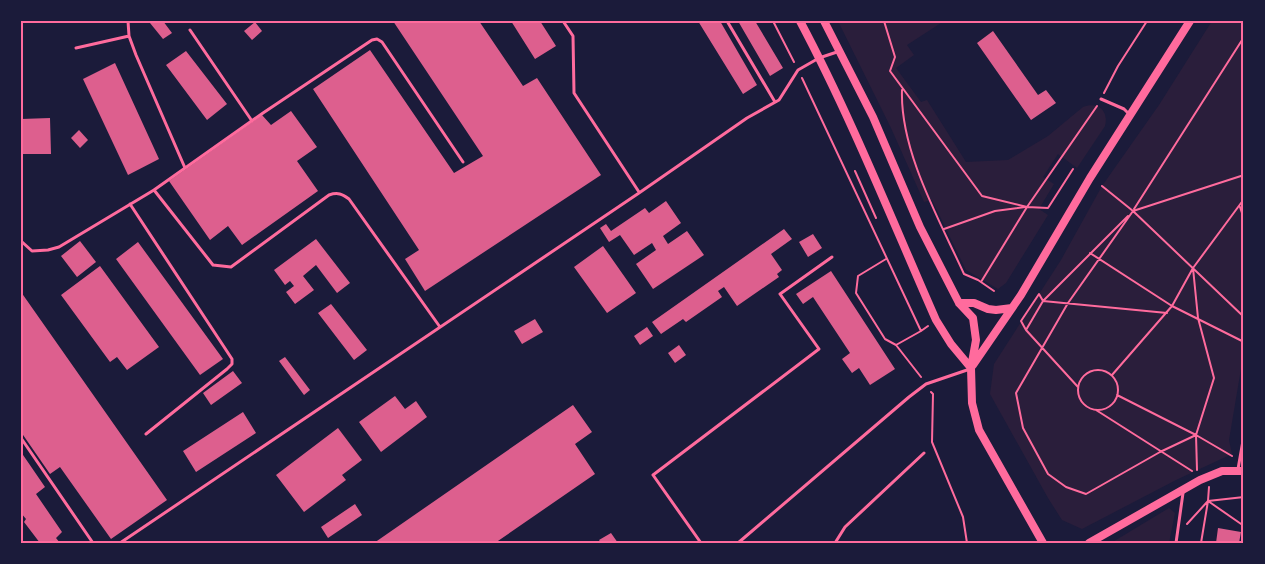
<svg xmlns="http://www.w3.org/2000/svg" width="1265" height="564" viewBox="0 0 1265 564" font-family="Helvetica,sans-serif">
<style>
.green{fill:#2a1e3b}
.building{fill:#dd5f8e}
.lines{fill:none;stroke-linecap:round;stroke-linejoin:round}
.path{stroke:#ff6b9d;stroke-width:2}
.service{stroke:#ff6b9d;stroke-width:3}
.secondary{stroke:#ff6b9d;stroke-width:8}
.neatline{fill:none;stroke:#ff6b9d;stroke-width:2}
</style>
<rect width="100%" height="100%" fill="#1b1b3a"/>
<path class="green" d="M838,21H944L907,45L914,55L896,68L921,102L927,100L966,162L1008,160L1048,136L1083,107C1098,101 1109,111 1105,126L1077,168L1058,154L1043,177L1054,184L1039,209L1048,215L1006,283L998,289L966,270L932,200L924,202L891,128Z
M1212,21H1244V351L1229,440L1232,454L1176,480L1082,529L1062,520L1048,498L990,394L994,364L1061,260L1102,186L1159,105Z
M1169,508L1175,513L1169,543H1111Z"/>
<path class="building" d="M153,21H163L172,33L163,39L150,23Z
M393,21H479L523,86L537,78L601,175L425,291L405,259L419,250L313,89L370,50L454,173L483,156Z
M511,21H540L556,46L535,59Z
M698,21H720L757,85L743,94Z
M738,21H755L783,68L770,76Z
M255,22L262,31L252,40L244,31Z
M993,31L1038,95L1046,90L1056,103L1031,120L977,43Z
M186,51L227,104L207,120L166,65Z
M115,63L159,159L128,175L83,79Z
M291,111L317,147L297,161L318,191L242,245L228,226L210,240L169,181L262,115L271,125Z
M50,118L51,154H22L21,119Z
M79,130L88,140L80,148L71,138Z
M666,201L681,223L663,236L668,244L687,231L704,255L653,289L636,264L656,250L652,243L634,255L620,235L609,242L600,228L606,224L611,231L645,208L649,213Z
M784,229L792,239L771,254L782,270L777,274L779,277L737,306L724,287L718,291L722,297L686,322L683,319L661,334L652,322Z
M813,234L822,248L808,257L799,242Z
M316,239L350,283L337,293L316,265L303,276L314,290L295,304L286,292L294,286L290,281L285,285L274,270Z
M80,241L96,262L77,277L61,256Z
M138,242L223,359L200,375L116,259Z
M603,246L636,293L607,313L574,267Z
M100,266L159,347L127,370L117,357L110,362L61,295Z
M831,271L895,369L870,385L859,368L852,373L842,359L850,353L813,297L803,304L796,294Z
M21,292L167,500L111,539L60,467L50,474L21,432Z
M331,304L367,350L354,360L318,313Z
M535,319L543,332L522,344L514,331Z
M647,327L653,336L640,345L634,336Z
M679,345L686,355L675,363L668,353Z
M285,357L310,390L304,395L279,361Z
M233,371L242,383L211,405L203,393Z
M395,396L405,409L416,401L427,417L381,452L359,422Z
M573,405L592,432L575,444L595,474L495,543H374Z
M243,412L256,433L196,472L183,451Z
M338,428L362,460L342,475L346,480L304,512L276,475Z
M21,452L45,487L36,494L62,532L56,538L60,543H40L24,522L26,519L21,513Z
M355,504L362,515L328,538L321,527Z
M1218,528L1241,532L1239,543H1216Z
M611,533L618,543H601L599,540Z"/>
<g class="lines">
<path class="path" d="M773,21L794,62
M884,21L895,57L890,71L982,196L1027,207L1048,208L1073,169
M802,78L921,331L928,326
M902,90C900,151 939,219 964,274L978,280L994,291
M1104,93L1118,66L1147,21
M855,171L876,218
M1102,186L1133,211L1244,317
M1240,207L1244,219
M1134,209L1244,37
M1128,216L1043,301L1026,330L1021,321L1039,294L1043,301L1167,313
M944,229L995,211L1025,207
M1090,253L1172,306L1244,342
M886,259L858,276L856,293L885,339L896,345
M1193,268L1198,318L1214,378L1196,435L1197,470
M981,282L1027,207L1097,106
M1026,330L1078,387
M1078 390a20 20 0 1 1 40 0a20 20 0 1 1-40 0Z
M1112,375L1172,306L1193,268L1244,199
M921,377L896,345L921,331
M931,392L933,394L932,442L963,517L967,543
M1117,395L1196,435L1232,456
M1096,410L1192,471
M1196,435L1160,452L1086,494L1066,487L1048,474L1023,428L1016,393L1068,303L1133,211L1244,175
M1208,501L1244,526
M1187,524L1208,501L1209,487
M1201,543L1208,501L1244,497"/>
<path class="service" d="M128,21L129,36L136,55L185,168
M563,21L573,36L574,93L639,192
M727,21L775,102
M190,30L252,121
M76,48L129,36
M1101,99L1124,109L1128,113
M154,190L263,113L372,40L377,39L382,42L463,162
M130,204L232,359V364L227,369L146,434
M21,241L32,251L48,250L59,247L154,190L213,265L231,267L329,195C338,192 342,194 349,199L440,327
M21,438L93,543
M1238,469L1244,435
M120,543L639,193L747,118L779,100L798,70L819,58L837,52
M701,543L653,475L819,349L780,294L832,257
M738,543L909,397L926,384L970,369
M835,543L845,527L924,453
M1176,543L1183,493"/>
<path class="secondary" d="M800,21C851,117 892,220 936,320L951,344L971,368
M824,21L873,117L920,227L959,303L973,318L976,340L971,368L972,403L979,430L1043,543
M959,303H974L988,309L996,310L1012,308
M973,365L1021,295L1090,178L1190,21
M1089,543L1200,480L1222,471H1244"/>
</g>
<rect width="1265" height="564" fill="none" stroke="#1b1b3a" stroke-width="45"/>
<rect x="22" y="22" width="1220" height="520" class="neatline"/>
</svg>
